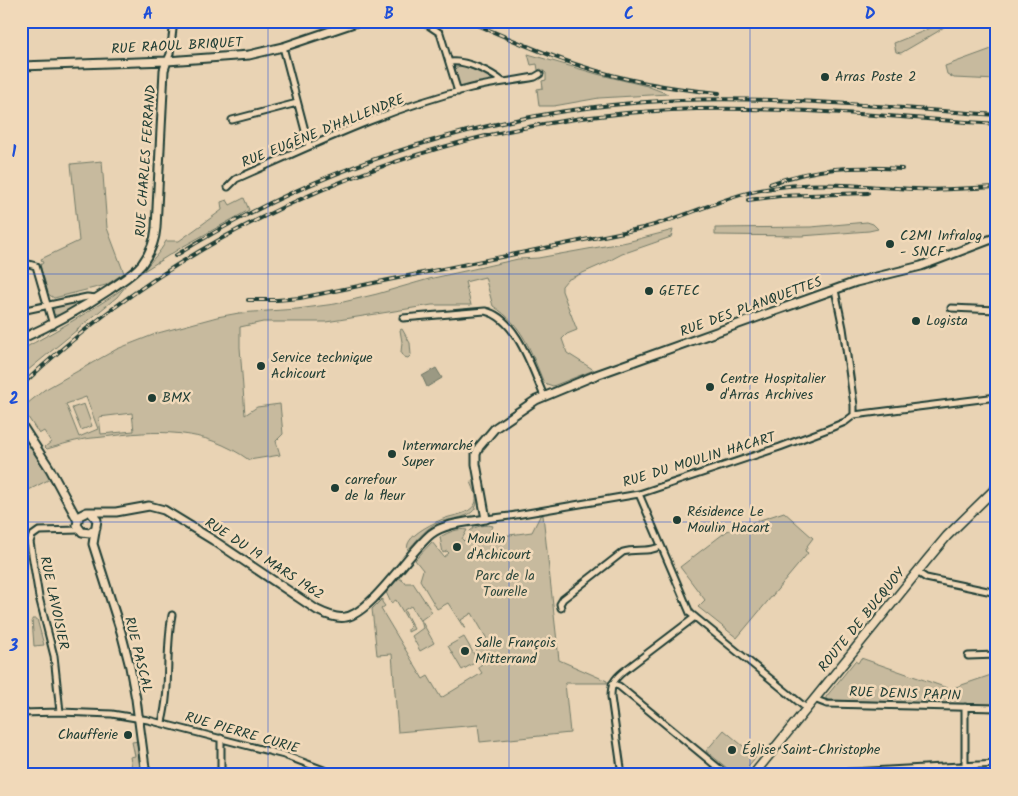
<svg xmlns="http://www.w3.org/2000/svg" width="1018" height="796" viewBox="0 0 1018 796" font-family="Kalam,sans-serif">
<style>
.green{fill:#c7ba9e;stroke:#737c69;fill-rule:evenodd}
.water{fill:#9b9983;stroke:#697463}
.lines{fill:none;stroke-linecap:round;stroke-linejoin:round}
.minor-casing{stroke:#1f3d34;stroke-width:9}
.tertiary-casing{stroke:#1f3d34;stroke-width:11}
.secondary-casing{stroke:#1f3d34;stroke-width:11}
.minor{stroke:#f1d9b9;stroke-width:5}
.tertiary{stroke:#f1d9b9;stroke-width:7}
.secondary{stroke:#f1d9b9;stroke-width:8}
.rail-casing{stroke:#1f3d34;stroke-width:4}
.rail{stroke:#f1d9b9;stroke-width:2;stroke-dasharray:5.5;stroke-linecap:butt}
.grid{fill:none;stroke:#1d4ed8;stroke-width:1;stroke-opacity:0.55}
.poi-dot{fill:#1f3d34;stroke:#f1d9b9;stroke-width:2}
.labels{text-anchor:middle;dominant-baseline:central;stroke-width:5;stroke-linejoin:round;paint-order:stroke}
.street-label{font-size:14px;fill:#1f3d34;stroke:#f1d9b9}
.poi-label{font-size:14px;fill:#1f3d34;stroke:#f1d9b9;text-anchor:start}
.park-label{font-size:14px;fill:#304a3f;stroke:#f1d9b9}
.neatline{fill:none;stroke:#1d4ed8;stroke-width:2}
.grid-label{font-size:16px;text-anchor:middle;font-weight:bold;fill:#1d4ed8}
</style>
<rect width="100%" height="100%" fill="#e9d3b4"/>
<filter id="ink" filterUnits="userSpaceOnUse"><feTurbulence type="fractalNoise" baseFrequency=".02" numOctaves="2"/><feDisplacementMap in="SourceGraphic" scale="10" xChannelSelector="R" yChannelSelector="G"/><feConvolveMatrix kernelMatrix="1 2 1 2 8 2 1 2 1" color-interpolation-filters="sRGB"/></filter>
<g filter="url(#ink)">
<path class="green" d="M941,21H952L937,32L901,53L896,52L894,43L924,31Z
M997,47V80L954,78L947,74L945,66Z
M528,54L597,74L647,86L668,94L599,98L554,106H539L537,89L543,88L542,81L546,80V73L541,69L538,70L537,64L531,65Z
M460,65L488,75L491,77V81L462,88L459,86L455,69Z
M102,161L107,228L124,273L106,285L54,298L48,294L40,265L43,263L41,259L79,241L71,164Z
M244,198L249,210L182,247L142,272C151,261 160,253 166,241H179L222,210L221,202L227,200L230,205Z
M867,222L873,224L878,229L869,231L801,236L715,235V228L811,227Z
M673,230L671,237L622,254L603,264L567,280L562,286V291L577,330L567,334L562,339L567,353L594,370L553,386L544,383C530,350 524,326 493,306L485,277L465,282L471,305H432L326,322H263L240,327V347L245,415L257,407L280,404L283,434L276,441L280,455L249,460C203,427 157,430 103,437C95,438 87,438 80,440C69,442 58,446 47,449L45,447L51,442L44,431L39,434L22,408L44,390L117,349L158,333L217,317L239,313L297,309L335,304L377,294L429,279L518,259L538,258L627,242ZM86,397L98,429L79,437L66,404ZM132,413L134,431L101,434L99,417Z
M125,287L117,297L21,376V350C57,330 92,311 125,287Z
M86,300C80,306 63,319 53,314L55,305Z
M402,329L410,343L411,355L408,358L404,357L401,352L402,342L400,330Z
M84,404L92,426L81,430L72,408Z
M21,424L54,477L21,494Z
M473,479C476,484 476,491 477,497C480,522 448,516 433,525C423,532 416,541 408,550C403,537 433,523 443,519C452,515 469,515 475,504C478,497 474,489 471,482Z
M784,512L813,538L807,546L808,547L805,551L808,553L737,638L698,607L705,600L680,567L727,531Z
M543,515L559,660L607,681V683H565L570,733L480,742L478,725L398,732L392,654L377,655L372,609L382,599V602L385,606L381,609L423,679L428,676L441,698L482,673L478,667L482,664L476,654L478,653L475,647L487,639L472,613L461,620L465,628H464L448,603L437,609L420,580L423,570L415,560L432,542L444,557L449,553L447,551L443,553L440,537C449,532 458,528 467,530L462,539L464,541L471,534L470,531C475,526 486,524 493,526L487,538L532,532L540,516Z
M399,578L406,583H413L432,612L421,620L434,643L420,651L412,636L423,628L422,624L411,606L404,610L414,629L408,632V629L411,626L396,600L391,603L386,592Z
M32,619H37L44,645L34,646Z
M464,637L478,661L462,670L448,646Z
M861,658L950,689L997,673V705L826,700V697L855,661L858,663Z
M724,730L756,757L742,773H733L706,751Z
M139,741L143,775H116L123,769L132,768L130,757L135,756L132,742Z
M944,769V775H887V773Z"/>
<path class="water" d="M436,368L442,378L427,387L422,376Z"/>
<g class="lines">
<g class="minor-casing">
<path id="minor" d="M422,21L440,33L458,92
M283,47L309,146
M167,61L170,54L174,21
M450,62C466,60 491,72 503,82
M232,120L297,103
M228,187L236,179C313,145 389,108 471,88C492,83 514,81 535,77L540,74
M21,262L36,266L53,325
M835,290L843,328L854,405V415
M951,308L997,310
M21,311L87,297L97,298
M403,318L485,311C517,318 532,369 544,396
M639,494L690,613L806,708
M486,519L510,516L639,494L780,447L828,429L845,422L854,415L997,397
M917,572L926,578L997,593
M561,608L560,604L563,599L623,552C635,548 650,553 661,546
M968,656L997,655
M612,684L619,686L727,775
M814,699L827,704L997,708
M60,712L54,656L39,597L30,542L32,536L39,531L80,530
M21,713L60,712L112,714L148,720L284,755L337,775
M162,722C171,687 165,651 172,615
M965,767V707
M221,775V738
M622,775L611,697C611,684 614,679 624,671L695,617
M798,775L997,764"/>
</g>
<g class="tertiary-casing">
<path id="tertiary" d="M21,66L167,61L249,55L283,47L360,21
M21,339C52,325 81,309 109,290C120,282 133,275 142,264C150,253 155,241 156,228L164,70L167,61
M21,424L50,469L77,519
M91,513L97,520L93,544L121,632L130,667L136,699L146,775
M96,528L90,533L82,532L77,525L79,516L87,512H116L149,506L164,510L213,540L317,610C325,614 337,619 346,617C372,612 409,552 431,534C445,523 469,522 486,519L476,464V454L479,447L495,428L536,400L596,375L856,282L921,266L997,237"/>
</g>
<g class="secondary-casing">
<path id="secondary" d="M753,775L927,560L947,536L997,487"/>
</g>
<use href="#minor" class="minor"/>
<use href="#tertiary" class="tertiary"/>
<use href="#secondary" class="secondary"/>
<g class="rail-casing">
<path id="rail" d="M468,21C506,37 543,54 581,66C626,81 673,89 719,93
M770,184C817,167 853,166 902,169
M930,190L997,187
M748,200L780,196L868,193
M175,256C326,161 502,107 681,100C786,96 892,108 997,115
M248,300H277L300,298L643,228C685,218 724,196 766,189C823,179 881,189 937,190
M21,386C195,220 432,121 671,110C780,105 889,117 997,124"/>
</g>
<use href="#rail" class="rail"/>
</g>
</g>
<path class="grid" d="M268,21V775M509,21V775M750,21V775M21,274H997M21,522H997"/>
<g class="poi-dot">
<circle cx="825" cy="77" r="5"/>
<circle cx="890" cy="244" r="5"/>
<circle cx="649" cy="291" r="5"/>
<circle cx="916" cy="321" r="5"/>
<circle cx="261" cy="366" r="5"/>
<circle cx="710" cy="387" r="5"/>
<circle cx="152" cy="398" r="5"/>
<circle cx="392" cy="454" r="5"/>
<circle cx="335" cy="488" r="5"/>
<circle cx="677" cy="520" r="5"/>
<circle cx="457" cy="547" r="5"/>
<circle cx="465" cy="651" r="5"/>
<circle cx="128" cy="735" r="5"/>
<circle cx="732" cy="750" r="5"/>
</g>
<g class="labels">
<g class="street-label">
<text transform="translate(177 46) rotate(-3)">RUE RAOUL BRIQUET</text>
<text transform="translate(323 131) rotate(-22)">RUE EUGÈNE D'HALLENDRE</text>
<text transform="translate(146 161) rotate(-86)">RUE CHARLES FERRAND</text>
<text transform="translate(751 307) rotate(-20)">RUE DES PLANQUETTES</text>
<text transform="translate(699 460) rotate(-17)">RUE DU MOULIN HACART</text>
<text transform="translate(264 559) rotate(33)">RUE DU 19 MARS 1962</text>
<text transform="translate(54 603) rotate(78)">RUE LAVOISIER</text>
<text transform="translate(862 620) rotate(-51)">ROUTE DE BUCQUOY</text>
<text transform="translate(138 655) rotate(76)">RUE PASCAL</text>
<text transform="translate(905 694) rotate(2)">RUE DENIS PAPIN</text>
<text transform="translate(242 733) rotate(16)">RUE PIERRE CURIE</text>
</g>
<g class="poi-label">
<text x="835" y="77">Arras Poste 2</text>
<text x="900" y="236">C2MI Infralog<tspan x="900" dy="16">- SNCF</tspan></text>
<text x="659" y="291">GETEC</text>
<text x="926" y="321">Logista</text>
<text x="271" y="358">Service technique<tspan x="271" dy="16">Achicourt</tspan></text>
<text x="720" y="379">Centre Hospitalier<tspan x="720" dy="16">d'Arras Archives</tspan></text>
<text x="162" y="398">BMX</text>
<text x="402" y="446">Intermarché<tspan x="402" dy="16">Super</tspan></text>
<text x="345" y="480">carrefour<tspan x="345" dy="16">de la fleur</tspan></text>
<text x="687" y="512">Résidence Le<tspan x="687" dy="16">Moulin Hacart</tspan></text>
<text x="467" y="539">Moulin<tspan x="467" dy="16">d'Achicourt</tspan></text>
<text x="475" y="643">Salle François<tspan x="475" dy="16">Mitterrand</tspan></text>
<text x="118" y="735" text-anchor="end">Chaufferie</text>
<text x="742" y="750">Église Saint-Christophe</text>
</g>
<g class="park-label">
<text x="505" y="576">Parc de la<tspan x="505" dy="16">Tourelle</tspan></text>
</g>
</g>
<rect width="1018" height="796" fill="none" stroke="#f1d9b9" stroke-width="55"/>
<rect x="28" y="28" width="962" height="740" class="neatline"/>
<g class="grid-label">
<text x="148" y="19">A</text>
<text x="389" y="19">B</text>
<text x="629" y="19">C</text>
<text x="870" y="19">D</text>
<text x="14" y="157">1</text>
<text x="14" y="404">2</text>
<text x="14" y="651">3</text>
</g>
</svg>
